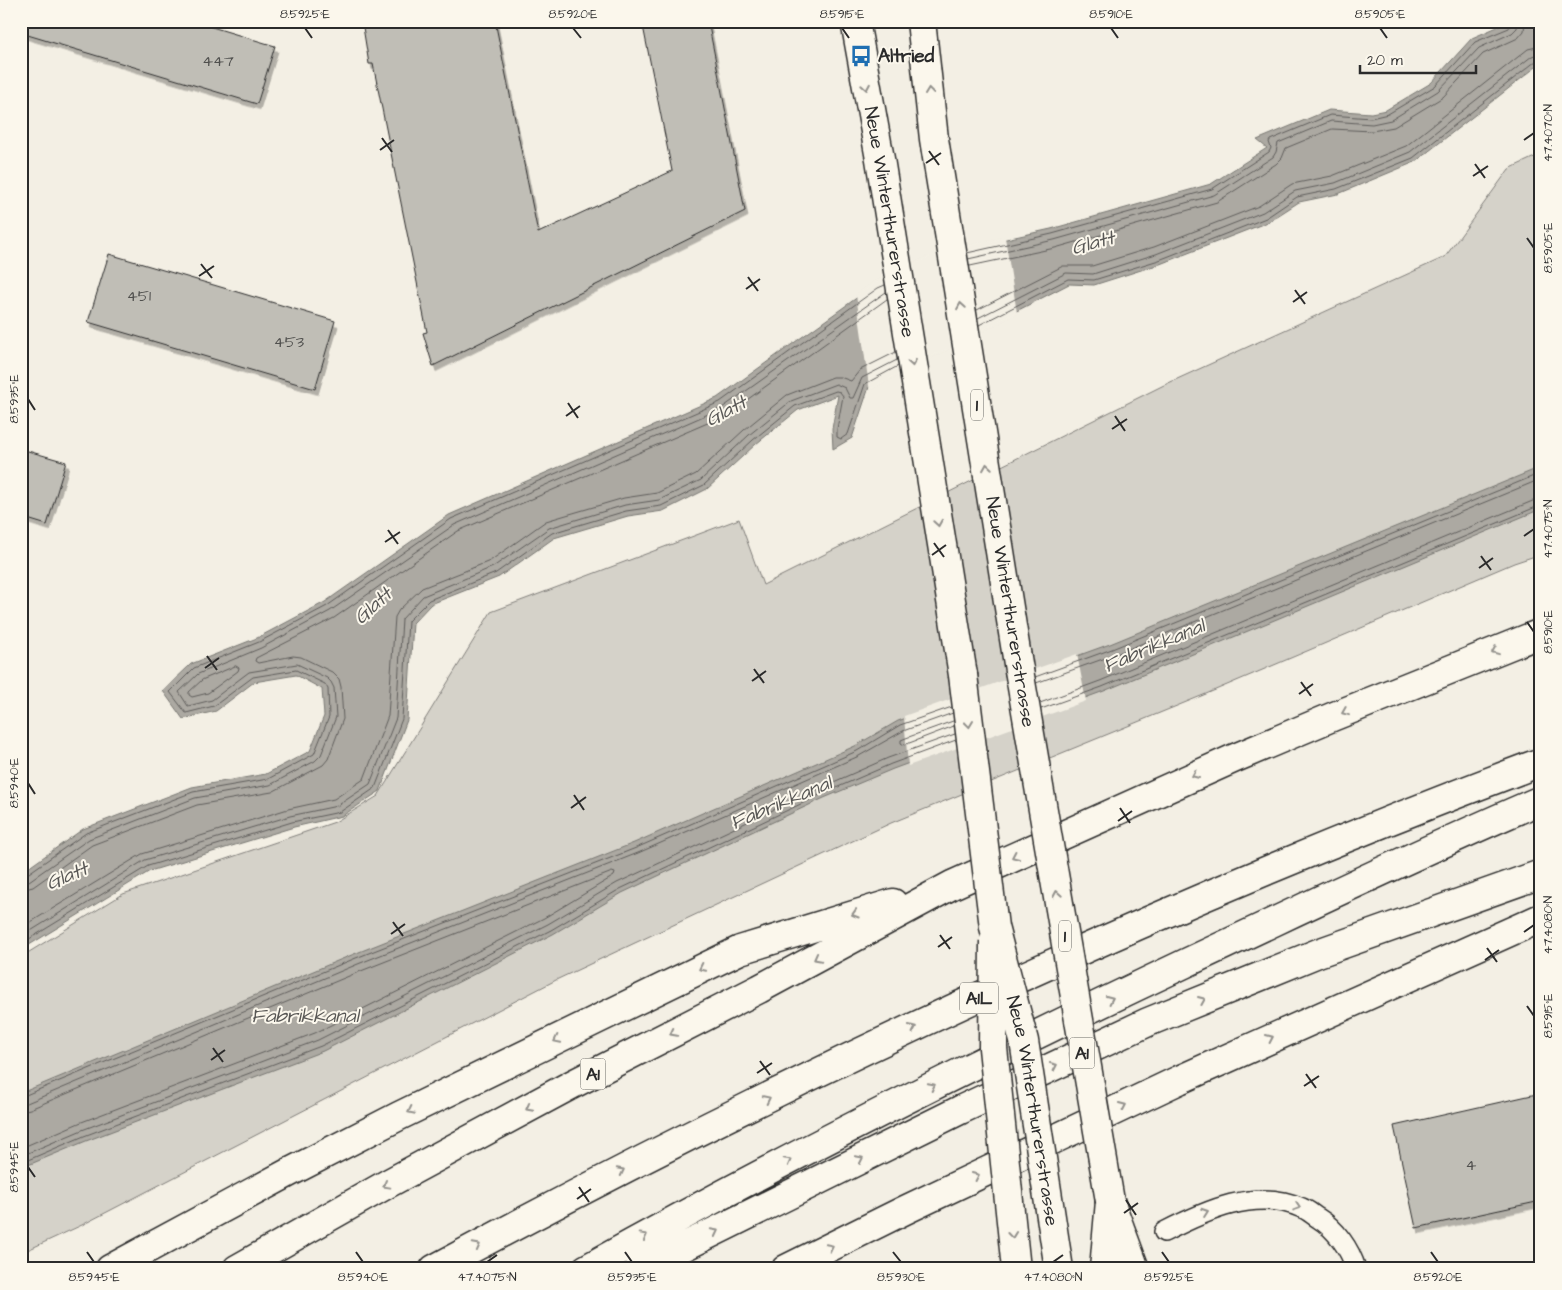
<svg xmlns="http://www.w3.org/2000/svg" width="1562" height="1290" viewBox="0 0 1562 1290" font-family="'Architects Daughter',sans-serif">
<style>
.green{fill:#d5d2c9;stroke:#807e7a}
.water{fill:#aca9a2;stroke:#787772}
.pier{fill:#f3efe4}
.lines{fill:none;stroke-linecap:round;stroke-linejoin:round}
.shore{stroke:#5f5d5b;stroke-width:1}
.building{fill:#c0beb6;stroke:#2b2b2b;filter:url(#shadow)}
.service-casing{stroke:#2b2b2b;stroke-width:22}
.secondary-casing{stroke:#2b2b2b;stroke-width:31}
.primary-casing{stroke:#2b2b2b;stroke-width:31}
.motorway-casing{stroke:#2b2b2b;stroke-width:31}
.service{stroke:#fbf7ec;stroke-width:19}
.secondary{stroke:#fbf7ec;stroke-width:28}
.primary{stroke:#fbf7ec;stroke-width:28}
.motorway{stroke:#fbf7ec;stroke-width:28}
.secondary-bridge-casing{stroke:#2b2b2b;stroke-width:31;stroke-linecap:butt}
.primary-bridge-casing{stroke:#2b2b2b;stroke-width:31;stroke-linecap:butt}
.secondary-bridge{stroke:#fbf7ec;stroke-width:28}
.primary-bridge{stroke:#fbf7ec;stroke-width:28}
.oneway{stroke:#93918c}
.ticks{fill:none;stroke:#2b2b2b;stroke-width:2}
.labels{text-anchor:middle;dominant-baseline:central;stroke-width:4;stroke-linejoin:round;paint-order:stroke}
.number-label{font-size:16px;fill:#50504e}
.shield{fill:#fbf7ec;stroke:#696865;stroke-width:1}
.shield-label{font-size:18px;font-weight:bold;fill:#2b2b2b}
.poi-label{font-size:19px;font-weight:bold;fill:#2b2b2b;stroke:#fbf7ec;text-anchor:start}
.street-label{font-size:19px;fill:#2b2b2b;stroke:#fbf7ec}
.water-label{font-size:20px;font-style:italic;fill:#585755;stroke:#fbf7ec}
.neatline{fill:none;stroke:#2b2b2b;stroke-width:2}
.ticks-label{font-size:12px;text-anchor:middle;fill:#2b2b2b}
</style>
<defs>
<filter id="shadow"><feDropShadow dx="3" dy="5.5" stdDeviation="0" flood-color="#0004"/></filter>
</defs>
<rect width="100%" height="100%" fill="#f3efe4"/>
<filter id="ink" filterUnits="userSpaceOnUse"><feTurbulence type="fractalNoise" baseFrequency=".02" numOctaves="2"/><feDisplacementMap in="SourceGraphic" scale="10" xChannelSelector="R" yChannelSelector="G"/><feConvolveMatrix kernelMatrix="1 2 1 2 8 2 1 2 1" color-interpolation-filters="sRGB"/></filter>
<g filter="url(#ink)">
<path class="green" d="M1541,154V554L1514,563L1206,694L891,823L558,979L82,1225L21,1253V957L123,894L335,822L378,796L491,612L739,519L763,585L1164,385L1445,257L1509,169Z"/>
<path class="water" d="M1511,21H1541V63L1415,162L1338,194L1299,202L1268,222L1160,264L1094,285L1069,284L869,387L852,438L833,449L832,429L838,395L798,410L756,444L707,489L663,511L628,516L554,538L499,577L431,604L413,623L407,720L380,791L342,816L294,827L150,871L21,950V873L83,829L192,787L266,774L310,751L324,716L322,689L296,675L254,682L216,711L183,719L163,691L191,664L257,638L325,602L449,515L717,398L876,284L939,254L1051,229L1211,184L1267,148L1257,140L1329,110L1371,113L1386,110L1431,83L1472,38Z
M1541,467V509L1104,691L893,769L824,798L622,893L553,934L323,1051L86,1141L21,1168V1093L354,954L634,843L855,746L898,721L1110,644Z"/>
<path class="pier" d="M1005,237L1017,313L871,389L870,393L856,295L875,282L938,252Z
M1077,654L1086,701L908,766L904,716Z"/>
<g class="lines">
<path class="shore" d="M967,253L1052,234L1212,189L1269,152L1271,148L1269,142L1270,140L1330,115L1371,118L1388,114L1435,86L1475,42L1509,28L1512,21
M968,259L1054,240L1214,195L1273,157L1276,152L1278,143L1331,121L1372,124L1391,120L1438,91L1479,48L1512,33L1517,28L1518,21
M970,266L1055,248L1217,202L1276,164L1282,158L1286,148L1332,129L1372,131L1394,127L1443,97L1483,54L1518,38L1524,31L1525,21
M977,310L1063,266H1092L1154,247L1259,206L1292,184L1332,176L1406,146L1528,49L1541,46
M978,318L1066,273L1093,274L1156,254L1263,212L1295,191L1335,183L1410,152L1532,56L1541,53
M979,325L1068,279L1094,280L1159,260L1266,218L1297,197L1336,189L1413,158L1536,61L1541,59
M236,666L239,668L238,671L208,693L192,697L189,695V692L202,680Z
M1035,677L1112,649L1541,473
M1036,683L1114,655L1541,479
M1040,703L1100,681L1535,500L1541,499
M1041,709L1102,687L1541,505
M953,721L906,738L901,740V743L904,745L954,726
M21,876L26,875L86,833L193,792L268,779L314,754L329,717L328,689L325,684L296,670L253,677L214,706L186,713L170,692L194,668L259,642L327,606L451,519L720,402L878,288L885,285
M21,883L29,881L89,839L195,798L270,785L315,761L321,755L336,717L334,688L331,682L327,678L297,664L249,672L212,700L188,706L179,692L198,674L261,648L330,611L454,525L722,408L886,292
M21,890L33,887L92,845L197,805L272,792L323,765L328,759L343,719L341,687L339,679L332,672L301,657L293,656L258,663L255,661L256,658L334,618L458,531L726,415L887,299
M21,928L142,854L288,809L334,799L364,779L388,716L395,617L399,610L422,588L490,561L546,521L624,498L657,493L696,474L744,430L787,395L833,377H840L851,381L860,370L896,352
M21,937L145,860L290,816L337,806L370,784L396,718L402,619L423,596L493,567L549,528L625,505L659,500L701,480L749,435L791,401L836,384L845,388L850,398H853L862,378L897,360
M21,944L148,866L292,822L340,812L375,788L402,719L408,621L429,600L496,573L552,533L626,511L661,506L704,485L753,440L795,406L836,391L840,392L843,396L837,429V437L841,439L848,434L865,384L898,366
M21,1097L356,958L636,848L857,751L900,725L952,707
M21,1103H27L358,964L638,853L859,756L903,731L953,713
M21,1111L30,1109L361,971L612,872L615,873L614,876L544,918L315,1033L79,1123L21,1148
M21,1156L82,1130L318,1040L548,924L617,883L820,788L888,758L955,734
M21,1163L84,1136L321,1046L551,930L620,889L822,794L891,764L956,740"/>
</g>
<path class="building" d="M21,21H192L275,46L257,104L21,33Z
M362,21H495L538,233L672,171L642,21H708L745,211L433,366L423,333L427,332L373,64H369Z
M109,254L335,321L315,389L88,322Z
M21,449L66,462L47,525L21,517Z
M1541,1093V1201L1416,1228L1394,1126Z"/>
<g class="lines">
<g class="service-casing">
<path id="service" d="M1164,1232C1205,1211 1256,1187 1302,1208C1308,1210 1313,1215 1318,1218C1336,1229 1350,1249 1356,1269"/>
</g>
<g class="secondary-casing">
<path id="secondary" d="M1110,1201L1135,1269"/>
</g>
<g class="primary-casing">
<g id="primary">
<path id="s1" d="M855,21L880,159L963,675"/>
<path d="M921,21L934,139L1019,670"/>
<path d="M1104,1269L1110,1201"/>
</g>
</g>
<g class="motorway-casing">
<path id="motorway" d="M110,1269L288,1173L399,1116L740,950L893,903
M237,1269L389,1183L571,1085L759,989L952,885L1235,758L1332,717L1541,633
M434,1269C790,1077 1162,904 1541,762
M586,1269C782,1159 983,1059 1186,963C1304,908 1421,851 1541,800
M639,1269L960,1110L1148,1022L1318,953L1541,874
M786,1269L905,1210L1179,1080L1541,918"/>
</g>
<use href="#service" class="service"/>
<use href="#secondary" class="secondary"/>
<use href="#primary" class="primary"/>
<use href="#motorway" class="motorway"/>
<g class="secondary-bridge-casing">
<path id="secondary-bridge" d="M994,941L993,1048L1016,1269"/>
</g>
<g class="primary-bridge-casing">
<g id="primary-bridge">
<path d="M1019,670L1110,1201"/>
<path id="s2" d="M963,675L994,927L1024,1041L1059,1269"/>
</g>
</g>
<use href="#secondary-bridge" class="secondary-bridge"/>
<use href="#primary-bridge" class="primary-bridge"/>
</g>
<defs><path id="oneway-chevron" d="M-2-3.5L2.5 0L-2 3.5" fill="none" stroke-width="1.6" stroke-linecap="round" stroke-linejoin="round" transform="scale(1.25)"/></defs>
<g class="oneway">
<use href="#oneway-chevron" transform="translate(866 87) rotate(80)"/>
<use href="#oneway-chevron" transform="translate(929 91) rotate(-97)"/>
<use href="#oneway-chevron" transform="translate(961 306) rotate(-99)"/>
<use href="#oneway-chevron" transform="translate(912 363) rotate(81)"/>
<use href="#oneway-chevron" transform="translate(987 467) rotate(-99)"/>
<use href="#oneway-chevron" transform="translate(938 523) rotate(81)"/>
<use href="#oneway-chevron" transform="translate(1495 651) rotate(158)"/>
<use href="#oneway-chevron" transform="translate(1345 712) rotate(158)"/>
<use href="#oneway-chevron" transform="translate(969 724) rotate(83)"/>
<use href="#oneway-chevron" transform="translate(1195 775) rotate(156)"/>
<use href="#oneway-chevron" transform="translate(1015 856) rotate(155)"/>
<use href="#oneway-chevron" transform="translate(1057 894) rotate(-100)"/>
<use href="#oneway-chevron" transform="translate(855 914) rotate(163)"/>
<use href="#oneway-chevron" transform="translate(817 958) rotate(152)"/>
<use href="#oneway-chevron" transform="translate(702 968) rotate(154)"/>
<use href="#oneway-chevron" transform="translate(1110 999) rotate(-25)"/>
<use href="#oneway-chevron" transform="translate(1202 1000) rotate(-23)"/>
<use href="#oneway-chevron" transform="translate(913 1028) rotate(-25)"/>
<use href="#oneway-chevron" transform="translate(673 1033) rotate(153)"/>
<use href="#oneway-chevron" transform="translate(1270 1038) rotate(-25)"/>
<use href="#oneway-chevron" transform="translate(557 1040) rotate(154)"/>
<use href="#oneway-chevron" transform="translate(1054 1066) rotate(-25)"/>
<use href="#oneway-chevron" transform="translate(932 1086) rotate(-26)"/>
<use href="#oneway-chevron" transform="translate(767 1099) rotate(-26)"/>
<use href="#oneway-chevron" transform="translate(1123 1106) rotate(-25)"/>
<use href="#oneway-chevron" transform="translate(529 1108) rotate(152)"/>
<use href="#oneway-chevron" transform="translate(411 1111) rotate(154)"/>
<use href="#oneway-chevron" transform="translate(860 1159) rotate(-26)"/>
<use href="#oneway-chevron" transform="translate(788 1161) rotate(-28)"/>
<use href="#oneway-chevron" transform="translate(621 1171) rotate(-27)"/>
<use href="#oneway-chevron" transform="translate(976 1176) rotate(-25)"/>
<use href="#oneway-chevron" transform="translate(386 1185) rotate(151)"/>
<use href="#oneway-chevron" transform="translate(1297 1207) rotate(18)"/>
<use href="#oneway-chevron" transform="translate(1205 1212) rotate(-20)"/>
<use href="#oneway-chevron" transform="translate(715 1232) rotate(-27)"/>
<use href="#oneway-chevron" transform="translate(1012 1235) rotate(84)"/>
<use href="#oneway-chevron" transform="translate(644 1236) rotate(-29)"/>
<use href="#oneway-chevron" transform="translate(477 1246) rotate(-28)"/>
<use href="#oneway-chevron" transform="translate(830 1247) rotate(-26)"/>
</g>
</g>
<path class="ticks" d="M305,28L312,38M573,28L581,38M842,28L849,38M1111,28L1118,38M1380,28L1387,38M382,138L392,152M1524,140L1534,133M380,150L394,140M929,151L939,165M926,163L941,153M1475,164L1485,178M1473,176L1488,166M1527,238L1534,248M201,264L212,278M199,276L214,266M748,277L758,291M746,289L760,279M1295,290L1305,304M1293,302L1307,292M28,399L35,410M568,403L578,418M566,416L580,406M1115,416L1125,431M1112,429L1127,419M388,530L398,544M1524,536L1534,529M385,542L400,532M934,543L944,557M932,555L946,545M1481,556L1491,570M1479,568L1493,558M1527,622L1534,632M207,656L217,670M205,668L219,658M754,669L764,683M752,681L766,671M1301,682L1311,696M1299,694L1313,684M28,783L35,794M574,795L584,810M571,808L586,797M1120,808L1130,823M1118,821L1132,811M393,922L403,936M1524,932L1534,925M391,934L405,924M940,935L950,949M938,947L952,937M1487,948L1497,962M1485,960L1499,950M1527,1006L1534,1016M213,1048L223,1062M211,1060L225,1050M760,1061L770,1075M757,1073L772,1063M1306,1074L1316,1088M1304,1086L1319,1076M28,1167L35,1177M579,1187L589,1202M577,1199L591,1189M1126,1200L1136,1215M1124,1213L1138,1203M87,1252L94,1262M356,1252L363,1262M625,1252L632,1262M893,1252L901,1262M1162,1252L1169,1262M1431,1252L1438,1262M487,1262L497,1255M1053,1262L1063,1255"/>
<defs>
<g id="bus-bare" transform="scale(1.725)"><path d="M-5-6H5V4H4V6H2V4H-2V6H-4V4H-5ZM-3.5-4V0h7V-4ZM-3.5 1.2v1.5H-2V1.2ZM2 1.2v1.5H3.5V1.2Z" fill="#1f6fb2" stroke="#fbf7ec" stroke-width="2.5" paint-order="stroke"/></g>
</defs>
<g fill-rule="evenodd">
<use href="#bus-bare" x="861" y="56"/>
</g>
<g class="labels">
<g class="number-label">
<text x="218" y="61">447</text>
<text x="139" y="296">451</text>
<text x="289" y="342">453</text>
<text x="1471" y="1165">4</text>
</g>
<g class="shield">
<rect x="971" y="389.5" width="12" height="31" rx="4"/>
<rect x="1059" y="920.5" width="12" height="31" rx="4"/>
<rect x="960" y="982.5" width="38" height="31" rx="4"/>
<rect x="1069.5" y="1037.5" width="25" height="31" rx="4"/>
<rect x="580.5" y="1058.5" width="25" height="31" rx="4"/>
</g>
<g class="shield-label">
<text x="977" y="405">1</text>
<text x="1065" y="936">1</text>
<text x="979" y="998">A1L</text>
<text x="1082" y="1053">A1</text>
<text x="593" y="1074">A1</text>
</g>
<g class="poi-label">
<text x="878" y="56">Altried</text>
</g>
<g class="street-label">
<text stroke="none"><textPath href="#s1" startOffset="204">Neue Winterthurerstrasse</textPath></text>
<text transform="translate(1010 612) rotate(81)">Neue Winterthurerstrasse</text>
<text stroke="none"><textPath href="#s2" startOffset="442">Neue Winterthurerstrasse</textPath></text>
</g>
<g class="water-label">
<text transform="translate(1093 243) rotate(-15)">Glatt</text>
<text transform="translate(726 411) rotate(-28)">Glatt</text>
<text transform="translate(373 606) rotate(-42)">Glatt</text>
<text transform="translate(1154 646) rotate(-23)">Fabrikkanal</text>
<text transform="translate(781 803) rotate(-23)">Fabrikkanal</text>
<text transform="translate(67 876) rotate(-23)">Glatt</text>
<text x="305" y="1016">Fabrikkanal</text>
</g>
</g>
<rect width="1562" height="1290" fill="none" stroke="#fbf7ec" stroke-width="55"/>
<path d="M1360 65v8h116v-8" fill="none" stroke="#2b2b2b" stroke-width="2.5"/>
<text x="1367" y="65" font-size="15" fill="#2b2b2b" stroke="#fbf7ec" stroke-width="4" paint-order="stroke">20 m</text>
<rect x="28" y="28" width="1506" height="1234" class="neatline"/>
<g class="ticks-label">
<text x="305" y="18">8.5925°E</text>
<text x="573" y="18">8.5920°E</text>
<text x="842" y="18">8.5915°E</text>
<text x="1111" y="18">8.5910°E</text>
<text x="1380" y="18">8.5905°E</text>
<text transform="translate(1548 133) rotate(-90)" y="4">47.4070°N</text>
<text transform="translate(1548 248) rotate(-90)" y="4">8.5905°E</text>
<text transform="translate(14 399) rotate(-90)" y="4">8.5935°E</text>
<text transform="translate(1548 529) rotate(-90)" y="4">47.4075°N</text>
<text transform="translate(1548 632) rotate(-90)" y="4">8.5910°E</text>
<text transform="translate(14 783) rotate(-90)" y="4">8.5940°E</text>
<text transform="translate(1548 925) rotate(-90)" y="4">47.4080°N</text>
<text transform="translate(1548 1016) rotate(-90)" y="4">8.5915°E</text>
<text transform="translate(14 1167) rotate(-90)" y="4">8.5945°E</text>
<text x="94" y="1281">8.5945°E</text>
<text x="363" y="1281">8.5940°E</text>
<text x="487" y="1281">47.4075°N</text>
<text x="632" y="1281">8.5935°E</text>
<text x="901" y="1281">8.5930°E</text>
<text x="1053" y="1281">47.4080°N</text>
<text x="1169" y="1281">8.5925°E</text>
<text x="1438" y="1281">8.5920°E</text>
</g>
</svg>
